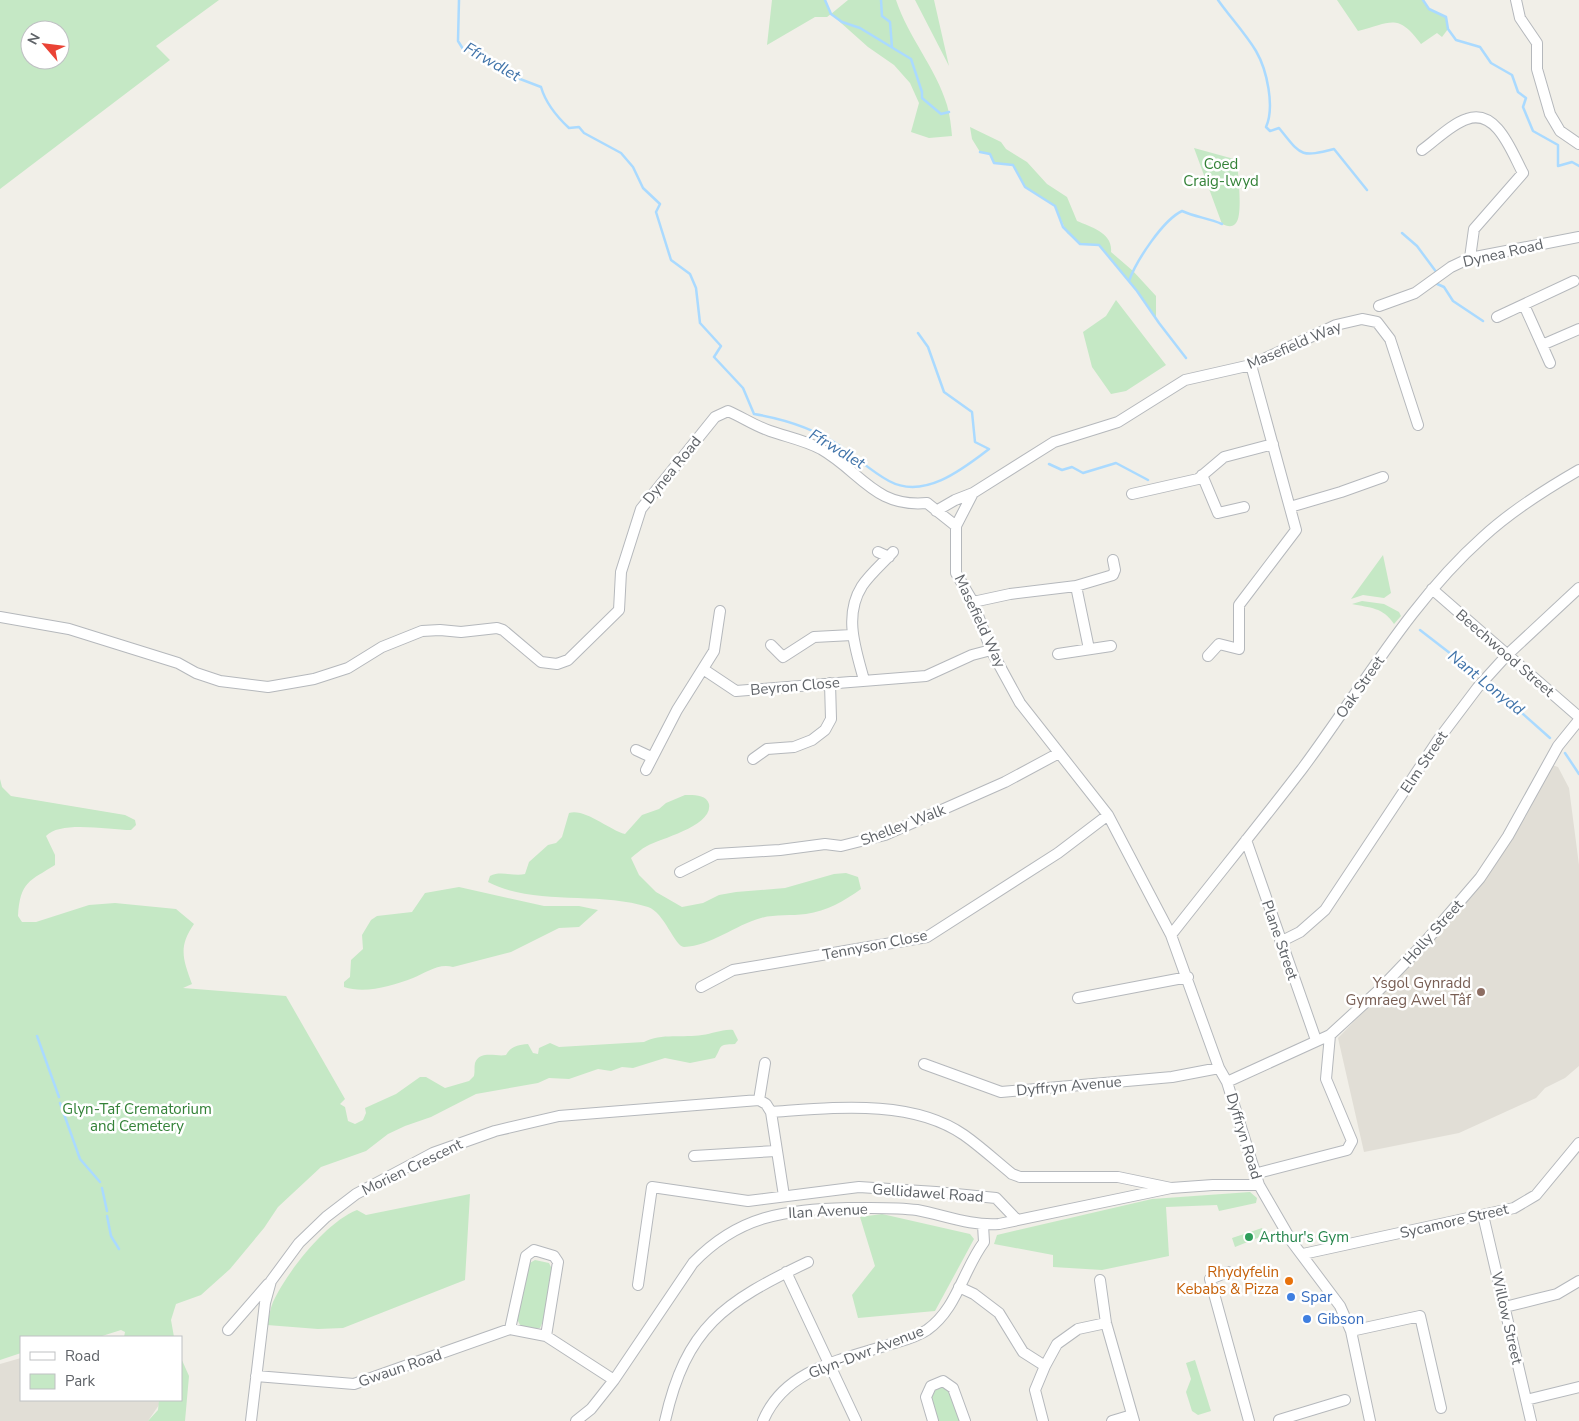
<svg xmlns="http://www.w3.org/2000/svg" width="1579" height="1421" viewBox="0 0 1579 1421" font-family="'Nunito Sans',sans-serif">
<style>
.education{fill:#e1ded6}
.green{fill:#c5e8c5;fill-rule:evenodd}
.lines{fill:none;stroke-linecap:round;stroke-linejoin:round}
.stream{stroke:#aadaff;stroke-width:2.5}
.minor-casing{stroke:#b5b8bc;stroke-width:12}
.minor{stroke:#fff;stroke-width:10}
.education-dot{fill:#8d6e63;stroke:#fff;stroke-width:2}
.leisure-dot{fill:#2e9e5b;stroke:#fff;stroke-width:2}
.food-dot{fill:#e8710a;stroke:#fff;stroke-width:2}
.shop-dot{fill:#3f7fe0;stroke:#fff;stroke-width:2}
.labels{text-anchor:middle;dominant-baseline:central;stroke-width:5;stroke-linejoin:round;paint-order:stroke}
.park-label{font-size:15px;fill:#348238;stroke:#fff}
.street-label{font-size:15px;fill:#5f6368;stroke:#fff}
.education-label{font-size:15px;fill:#785e54;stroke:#fff;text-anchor:end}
.leisure-label{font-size:15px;fill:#27864d;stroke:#fff;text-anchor:start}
.food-label{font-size:15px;fill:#c56008;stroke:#fff;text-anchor:end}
.shop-label{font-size:15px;fill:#366cbe;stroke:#fff;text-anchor:start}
.water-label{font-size:16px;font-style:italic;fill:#4174aa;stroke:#fff}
</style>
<rect width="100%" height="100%" fill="#f1efe8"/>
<path class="education" d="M1552,765L1558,767L1569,788L1579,865V1066L1565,1078L1545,1088L1536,1098L1459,1133L1364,1152L1338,1038L1427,946L1467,901L1511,841Z
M21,1358V1400H159L161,1402L148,1421H0V1364Z"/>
<path class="green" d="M0,0H219L156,46L170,60L0,189ZM30,30H60V60H30Z
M772,0H825L831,14L848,0H896C908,37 936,68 947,105C950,115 951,126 952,136L929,138L911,132L919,103L910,83L894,65L868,47L831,14L827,17H815L767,45Z
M915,0H934L949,66Z
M1337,0H1423L1429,9L1446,17L1448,29L1442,37L1437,33L1421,44C1398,13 1392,22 1358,31Z
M970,127L1001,142L1006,149L1027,162L1047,184L1067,197L1077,221C1091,227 1113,233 1111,252L1133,271L1156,296V319L1137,291L1099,245L1080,244L1067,233L1055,206L1025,187L1013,165L994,163L990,154L980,152L972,139Z
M1194,148L1234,159L1237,162C1238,173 1243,215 1236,223C1232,228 1227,226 1222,224Z
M1116,300L1166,365L1126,391L1111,394L1092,367L1083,332L1106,316Z
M1383,555L1391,593L1384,598L1363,595L1351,599Z
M1362,601L1384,604L1399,612L1401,616L1394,624C1383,607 1370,608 1352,604Z
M0,779L2,787L11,796L125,815L135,820L136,825L131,830C110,830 60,820 46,836L55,855V865C30,881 20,881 18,916L22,922H36L89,905L115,903L176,909L194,924C178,947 183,959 192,984L183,988L286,996L345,1099L340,1104L345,1107L348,1121L355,1124L363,1120L366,1113L365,1108L396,1094L420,1077H426L445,1088L469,1081L474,1076C475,1072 474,1067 475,1063C480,1050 496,1057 506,1055C511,1046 518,1045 528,1044L533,1053L538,1054L539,1048L550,1043L559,1047L644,1042C661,1033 684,1038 702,1035C713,1034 722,1029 733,1030L738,1040L735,1044C717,1045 723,1045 715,1058L690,1063L665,1058L633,1068L622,1067L611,1071L598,1069L569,1079L549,1078L538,1083L476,1094L431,1117L405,1126L388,1134L366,1151L321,1167L278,1207L264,1228L230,1269L201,1295L176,1304L171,1320L174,1337H124L125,1332L121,1330L99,1337H21V1353L0,1360Z
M685,795C693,795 706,794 709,804C713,826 661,838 647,846C641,849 636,854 631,858L639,875L656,892L682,907L703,903L719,895L736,892L785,888L834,874L846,873L858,877L861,889C844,901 827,911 806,914C791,916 775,914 761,918C735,925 711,946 684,947C675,947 664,912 648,907C598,891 533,906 488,882L490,876C501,870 514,877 525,874L529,862L548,845L556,843L562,837L569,813C585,808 609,830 625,834L642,815L659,809L666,803Z
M459,887L544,906H579L598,910L579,927L559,928L511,952L453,967C438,963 426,973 413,978C392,986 365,994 344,987V982L350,977L351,960L363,949L362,935L371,920L377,916L412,912L425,893Z
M1250,1192L1257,1198L1256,1203L1219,1211L1217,1205L1166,1207L1169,1256L1102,1270L1053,1267V1255L994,1244L997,1235L1152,1199Z
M470,1194L465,1280L343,1328L318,1329L267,1325C269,1317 270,1309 273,1302C287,1272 326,1222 357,1210L366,1215Z
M882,1214L970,1234L974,1239L935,1311L858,1318L852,1295L875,1266L860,1217Z
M1262,1228L1265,1235L1235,1247L1232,1238Z
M535,1260L549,1263L552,1269L543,1321L540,1328L534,1329L521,1327L517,1319L528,1264Z
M181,1358L189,1376L185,1421H148L158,1410L159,1400H181Z
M1195,1360L1211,1411L1198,1415L1192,1411L1186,1392L1191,1379L1186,1363Z
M944,1386L950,1390L963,1421H937C932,1408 924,1390 944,1386Z"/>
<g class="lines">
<path class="stream" d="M459,0L458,41L463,49L480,53L507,74L541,87C546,104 556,116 569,128L579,127L584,133L621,153L633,167L643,188L660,204L656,212L671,260L690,274L696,288L700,323L721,346L714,357L743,388L754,414C784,419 815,429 840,446C856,457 872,472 889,481C924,500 963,469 989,449L975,442L972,412L944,392L928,347L918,333
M825,0L831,14L842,22L860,28L911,59L922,92V98L941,114L949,112
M881,0L882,16L890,22L892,47
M1218,0C1230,17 1245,33 1256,51C1267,70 1275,107 1266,127L1270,131L1279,128C1301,155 1299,158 1334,149L1367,190
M1423,0L1429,9L1446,17L1448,29L1456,40L1480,47L1491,63L1512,75L1518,92L1526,98L1523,107L1533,131L1558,145V166L1572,162L1579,166
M980,152L990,154L994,163L1013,165L1025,187L1055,206L1063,227L1080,244L1099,245L1137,291L1159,323L1186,358
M1402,233L1417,246L1437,273
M1129,281C1136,261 1163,220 1182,211C1195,217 1208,218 1222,224
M1435,283L1444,287L1453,301L1483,321
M1049,464L1062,470L1072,467L1083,473L1116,463L1148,480
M1420,630L1482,678
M1486,681L1550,738
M1565,753L1579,774
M37,1036L59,1097
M60,1103L80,1159L100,1182
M102,1188L107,1211
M107,1216L111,1236L119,1249"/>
<g class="minor-casing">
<path id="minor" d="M1516,0L1520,18L1537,43V69L1550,114L1560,131L1579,144
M1422,150C1435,141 1451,124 1467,119C1497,108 1512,153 1523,173L1474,229L1470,258
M1524,305L1542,345L1579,329
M1379,306L1415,293L1451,267L1470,258L1579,237
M1497,317L1574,281
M1542,345L1550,363
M1202,475L1218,513L1244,507
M1132,494L1198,479L1224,457L1273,444
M1290,507L1341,492L1383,477
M936,511L955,500L973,493
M878,552L889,557
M1076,586L1089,649
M1432,589L1579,717
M973,602L1010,594L1076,586L1113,575L1115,570L1113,560
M0,617L69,629L178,663L196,673L220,681L268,687L314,679L348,668L382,647L422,631L440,630L461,632L497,628L503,630L541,662L557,664L568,660L619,610L621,572L641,509L715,417L728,411C742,417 755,426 770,431C787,437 804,440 821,449C861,472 875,508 927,503L956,526
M771,645L783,657L814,637L852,635
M1058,654L1111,646
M1208,656L1219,644L1239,649V605L1296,530L1251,365
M703,669L736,691L926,676L972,655L991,650
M864,680C856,650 843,616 862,586C870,574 883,563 893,552
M636,750L651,757
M753,759L767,749L794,747L812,740L825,730L831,719L830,683
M646,770L677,710L714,651L720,611
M1246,840L1316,1040
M680,872L716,854L780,850L825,844L841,846L885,835L1005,782L1059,753
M1171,935C1214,880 1259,825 1302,769C1361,690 1409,603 1483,537C1511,511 1546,489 1579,470
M1280,942L1300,932L1325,910L1438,740L1478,687L1507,655L1579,588
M701,987L733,970L927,937L1058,853L1108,815
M1078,998L1188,977
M765,1063L759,1100L766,1104L771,1112L784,1196
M924,1064L1001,1092L1172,1077L1219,1068
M1227,1082L1330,1035L1379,990L1425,942L1480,878L1508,836L1558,746L1579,720
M771,1112C831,1108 911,1098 964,1135C981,1147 996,1161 1012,1174L1020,1177H1118L1171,1188L1213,1185H1259
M694,1156L776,1151
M1254,1174L1347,1150L1352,1141L1326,1079L1330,1035
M1483,1215L1531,1421
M1303,1254L1514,1208L1536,1195L1579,1143
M786,1272L856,1421
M1228,1272L1210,1279L1249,1421
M1100,1280L1106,1323L1134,1421
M638,1285L652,1187L748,1201L859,1187L936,1192L996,1198L1017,1220
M959,1287L974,1294L999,1313L1023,1352L1045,1366
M1505,1307L1557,1294L1579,1281
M510,1329L526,1256L534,1250L554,1256L558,1262L546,1336
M228,1330L268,1284
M1351,1331L1420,1316L1441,1408
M256,1376L354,1384L510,1329L546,1336L614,1380
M1526,1400L1579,1387
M1279,1420L1345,1400
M251,1421L265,1303L271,1281L299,1243L326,1217L356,1194L433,1153L495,1131L559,1116L759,1100
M576,1421L591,1409L614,1380L693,1263C739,1215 785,1210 848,1208C871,1208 895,1207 917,1210C944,1215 970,1226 999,1224L1171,1188
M665,1421C686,1327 724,1302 808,1262
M763,1421C784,1370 840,1360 888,1345C901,1341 915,1338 927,1330C957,1309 963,1270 984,1242L983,1225
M933,1421L926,1397L931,1386L943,1381L953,1388L965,1421
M1043,1421L1035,1390L1045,1366L1057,1344L1078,1329L1106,1323
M1112,1421L1132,1415
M1370,1421L1351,1331L1340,1306L1292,1242L1259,1185L1227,1082L1219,1068L1171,935L1108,815L1020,703L991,650L973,602L956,573V526L973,493L1054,442L1118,422L1185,380L1251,365L1336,325L1362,319L1377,322L1390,339L1418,425"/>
</g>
<use href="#minor" class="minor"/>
</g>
<circle class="education-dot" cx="1481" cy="992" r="5"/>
<circle class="leisure-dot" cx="1249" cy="1237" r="5"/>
<circle class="food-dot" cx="1289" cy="1281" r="5"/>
<g class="shop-dot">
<circle cx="1291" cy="1297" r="5"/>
<circle cx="1307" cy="1319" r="5"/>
</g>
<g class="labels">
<g class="park-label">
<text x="1221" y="164">Coed<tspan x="1221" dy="17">Craig-lwyd</tspan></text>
<text x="137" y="1109">Glyn-Taf Crematorium<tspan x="137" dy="17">and Cemetery</tspan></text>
</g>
<g class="street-label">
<text transform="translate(1503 253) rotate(-13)">Dynea Road</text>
<text transform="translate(1294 345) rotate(-23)">Masefield Way</text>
<text transform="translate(672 470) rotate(-51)">Dynea Road</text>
<text transform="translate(980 621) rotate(65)">Masefield Way</text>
<text transform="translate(1505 653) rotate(41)">Beechwood Street</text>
<text transform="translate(795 686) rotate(-5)">Beyron Close</text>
<text transform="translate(1360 687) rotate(-55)">Oak Street</text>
<text transform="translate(1424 762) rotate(-56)">Elm Street</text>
<text transform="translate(903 825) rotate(-21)">Shelley Walk</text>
<text transform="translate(1433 932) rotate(-48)">Holly Street</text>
<text transform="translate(1280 940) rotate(71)">Plane Street</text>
<text transform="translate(875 945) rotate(-11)">Tennyson Close</text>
<text transform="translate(1069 1086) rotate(-5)">Dyffryn Avenue</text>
<text transform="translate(1244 1136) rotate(73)">Dyffryn Road</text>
<text transform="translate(412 1167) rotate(-26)">Morien Crescent</text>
<text transform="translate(928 1193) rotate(4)">Gellidawel Road</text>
<text transform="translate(828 1211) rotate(-3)">Ilan Avenue</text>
<text transform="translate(1454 1221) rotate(-13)">Sycamore Street</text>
<text transform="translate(1507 1318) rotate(77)">Willow Street</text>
<text transform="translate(866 1352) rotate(-21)">Glyn-Dwr Avenue</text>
<text transform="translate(400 1368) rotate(-19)">Gwaun Road</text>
</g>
<g class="education-label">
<text x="1471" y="983">Ysgol Gynradd<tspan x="1471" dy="17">Gymraeg Awel Tâf</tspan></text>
</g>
<g class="leisure-label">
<text x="1259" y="1237">Arthur's Gym</text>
</g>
<g class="food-label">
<text x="1279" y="1272">Rhydyfelin<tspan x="1279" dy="17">Kebabs &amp; Pizza</tspan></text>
</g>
<g class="shop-label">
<text x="1301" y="1297">Spar</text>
<text x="1317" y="1319">Gibson</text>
</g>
<g class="water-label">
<text transform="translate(492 62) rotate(30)">Ffrwdlet</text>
<text transform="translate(837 449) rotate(31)">Ffrwdlet</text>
<text transform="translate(1486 683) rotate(39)">Nant Lonydd</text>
</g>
</g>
<rect x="20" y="1336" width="162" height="65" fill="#ffffff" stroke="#bfc1c3"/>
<rect x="30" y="1352" width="25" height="8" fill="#ffffff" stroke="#bfc1c3"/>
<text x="65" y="1361" font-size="15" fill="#5f6368">Road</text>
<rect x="30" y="1374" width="25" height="15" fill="#c5e8c5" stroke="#bfc1c3"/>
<text x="65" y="1386" font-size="15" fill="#5f6368">Park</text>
<g transform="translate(45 45) rotate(298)"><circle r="24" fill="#ffffff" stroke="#bfc1c3"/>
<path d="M0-4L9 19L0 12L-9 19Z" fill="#ea4335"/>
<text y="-8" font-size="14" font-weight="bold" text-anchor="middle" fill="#5f6368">N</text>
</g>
</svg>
